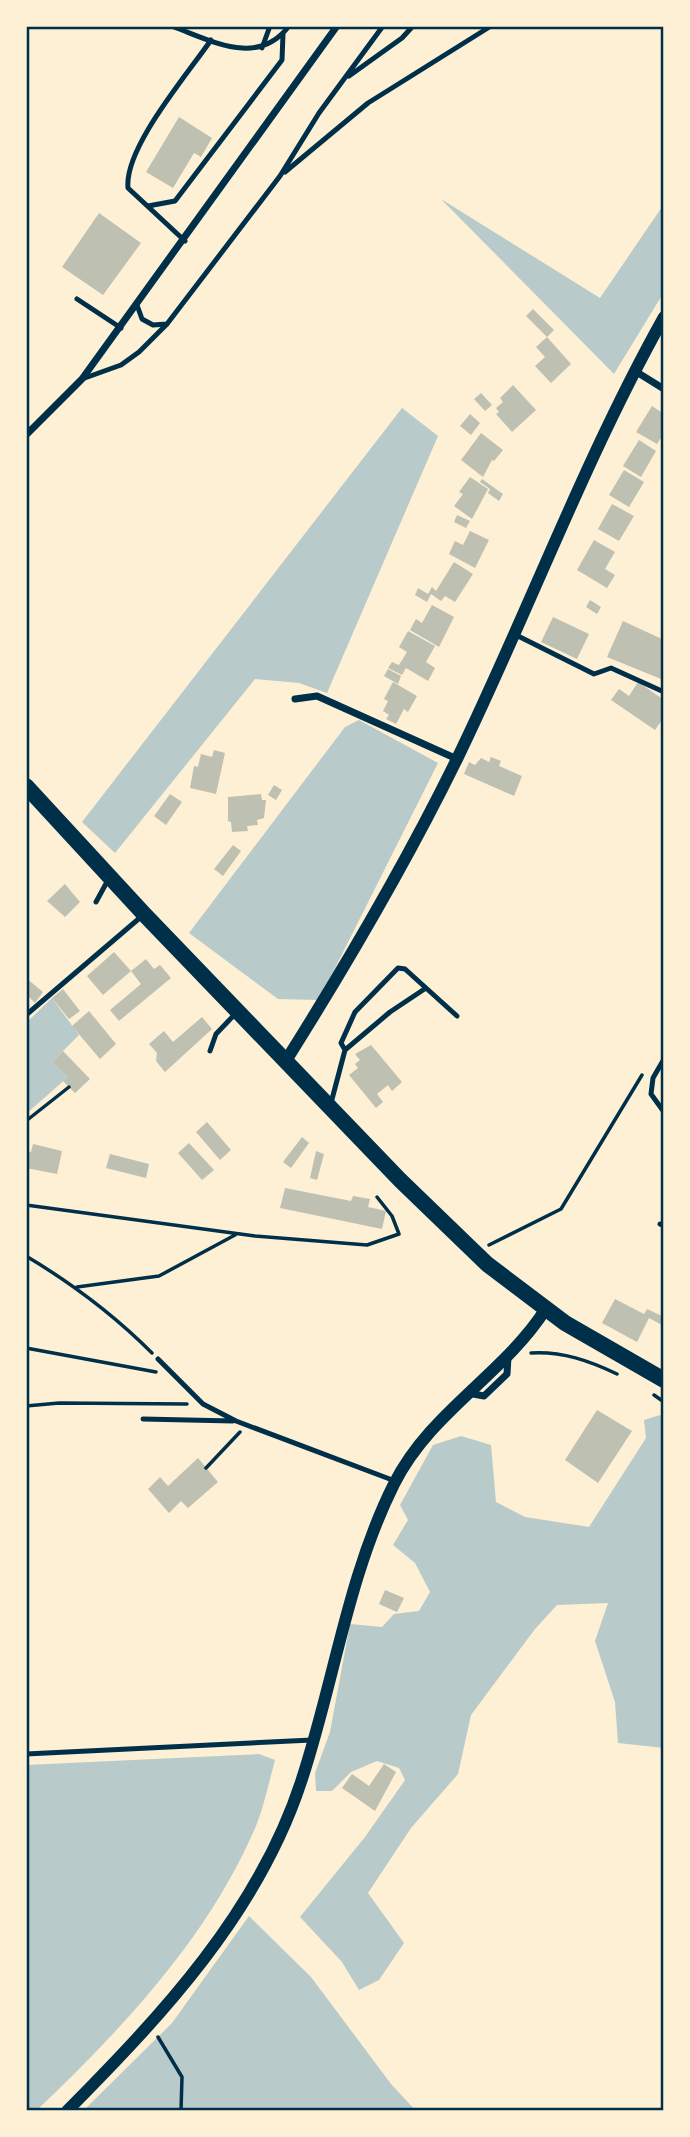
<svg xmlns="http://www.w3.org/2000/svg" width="690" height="2137" viewBox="0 0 690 2137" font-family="Jost,sans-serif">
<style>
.green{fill:#b9caca}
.building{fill:#bec0b2}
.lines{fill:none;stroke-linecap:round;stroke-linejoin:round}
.path{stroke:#003049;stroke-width:3.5}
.service{stroke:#003049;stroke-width:5}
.minor{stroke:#003049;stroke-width:7}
.tertiary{stroke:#003049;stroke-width:12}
.trunk{stroke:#003049;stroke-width:16}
.neatline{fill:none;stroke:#003049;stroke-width:2.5}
</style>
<rect width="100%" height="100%" fill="#fdf0d5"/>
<path class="green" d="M441,199L600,298L664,204V292L614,374Z
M402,408L438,436L327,693L299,683L255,679L115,853L82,822Z
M359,720L438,763L319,1000L278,999L189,933L345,727Z
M52,998L79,1035L52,1062L68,1077L26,1114V1023Z
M660,1415L664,1418V1748L618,1743L615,1702L595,1641L608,1603L557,1605L535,1629L471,1715L458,1774L411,1828L368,1893L404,1943L379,1980L359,1990L342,1962L300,1917L365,1837L405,1780L399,1768L377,1761L351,1772L332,1791H316L315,1773L330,1732L350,1624L382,1627L394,1614L419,1611L430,1592L415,1563L393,1545L408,1520L400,1505L433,1445L461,1436L491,1445L496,1502L525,1517L589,1527L646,1438L644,1420Z
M259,1754L275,1760C269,1782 264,1806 256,1826C208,1938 123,2028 36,2111H26V1765Z
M249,1916L311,1977L391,2084L416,2111H83L172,2023Z"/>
<path class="building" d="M179,117L212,138L201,157L194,153L173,188L146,172Z
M99,213L141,243L103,295L62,267Z
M533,309L554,330L547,337L526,316Z
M547,337L571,364L551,383L535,366L545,357L536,347Z
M513,385L536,410L512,432L496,414L499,412L496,408L503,402L500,398Z
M481,393L492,405L485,411L474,399Z
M652,406L664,414V433L657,444L636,432Z
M470,414L480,423L471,435L460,426Z
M481,433L503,450L494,461L492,460L483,477L461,460Z
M639,440L656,451L641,477L623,466Z
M624,470L644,482L629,507L609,495Z
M470,477L488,489L472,519L454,506L463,494L459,492Z
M482,479L503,494L499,501L488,493L490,489L480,482Z
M612,504L634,516L619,541L598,529Z
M457,515L470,521L466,528L454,522Z
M470,531L489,540L475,568L449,554L455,541L463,545Z
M594,540L615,552L605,569L615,575L607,588L577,570Z
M454,562L473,574L455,602L445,596L441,601L431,594L427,602L415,595L418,588L428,594L432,587L436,591Z
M590,600L601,607L597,614L586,607Z
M432,605L454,617L439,647L410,630L416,619L422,623Z
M553,617L589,634L577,659L541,642Z
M623,621L664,640L661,679L607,657Z
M408,631L435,646L426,662L435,668L428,681L406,668L402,675L388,668L392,662L399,665L407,652L399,647Z
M388,669L401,676L398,684L384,676Z
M393,682L417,696L408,712L404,709L396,724L386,719L389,715L383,711L388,701L384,699Z
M638,682L664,700V717L655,730L611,700L619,689L629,696Z
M214,750L225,753L216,794L190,788L194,766L198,767L201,754L212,757Z
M491,757L501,761L499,766L522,776L514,796L464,774L469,762L475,765L481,758L489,762Z
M274,785L282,790L276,800L268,795Z
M170,794L182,802L166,825L154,816Z
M261,794L262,800H266L264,818L257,820L258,825L247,826L248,831L232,832L231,822L228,821V797Z
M233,845L241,851L223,876L214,869Z
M65,884L80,902L65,917L47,901Z
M114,952L131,971L103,995L87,976Z
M146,959L154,969L160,965L171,978L119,1021L110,1010L141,984L131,971Z
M26,978L43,992L35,1003L26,994Z
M63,989L80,1011L69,1019L52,998Z
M89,1011L116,1044L100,1059L72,1026Z
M202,1017L212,1029L165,1072L156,1061L157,1053L149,1044L164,1031L173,1042Z
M371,1045L402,1082L392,1091L388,1085L377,1094L383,1102L376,1108L349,1075L358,1068L355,1064L360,1060L355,1054Z
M63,1051L90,1079L75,1093L63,1081L68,1077L52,1062Z
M207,1122L231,1150L220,1160L196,1132Z
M302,1137L309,1143L291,1168L283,1162Z
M189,1143L214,1170L202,1180L178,1153Z
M33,1144L62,1151L57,1174L26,1168V1151L31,1152Z
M316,1151L324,1154L317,1180L310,1178Z
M110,1154L149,1164L146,1178L106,1168Z
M285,1188L351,1201L353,1196L370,1199L368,1207L386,1211L382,1229L280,1208Z
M615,1299L644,1314L647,1309L664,1317V1321L662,1325L649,1318L637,1342L602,1323Z
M597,1410L632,1431L598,1483L565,1460Z
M198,1458L218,1482L188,1508L181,1501L169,1513L148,1489L160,1477L168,1486Z
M385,1590L404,1598L397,1612L379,1604Z
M384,1764L396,1772L375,1811L342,1788L352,1774L369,1786Z"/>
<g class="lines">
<path class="path" d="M26,1121L69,1087
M26,1205L255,1236L367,1245L399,1234L392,1216L377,1197
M489,1245L561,1209L642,1075
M26,1256C73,1284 113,1314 152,1353
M77,1287L159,1276L235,1235
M26,1348L156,1372
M531,1353C562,1351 590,1361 617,1374
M654,1395L664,1402
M26,1406L59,1403L187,1404
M206,1468L240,1432
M158,2037L182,2077L181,2111"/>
<path class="service" d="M171,26C211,40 257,68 289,26
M262,48L270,26
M349,76L402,38L413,26
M285,172L368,103L491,26
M148,206L175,201L282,60L283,34
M185,241L128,188C124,148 187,75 211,40
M77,299L121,328
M137,305L142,319L153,325L167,324
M82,379L121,365L139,352L167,324L280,176L319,113L383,26
M516,635L594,674L611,668L664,692
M96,902L108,880
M26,1015L142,916
M345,1050L341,1043L355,1012L398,968L405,969L426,988
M210,1051L216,1034L237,1012
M664,1059L653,1078L651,1094L664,1112
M331,1103L345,1050L390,1012L426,988L457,1016
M660,1224L664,1226
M158,1359L203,1404L236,1421L395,1481
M143,1419L233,1421
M26,1754L312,1740"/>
<path class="minor" d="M635,371L664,389
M26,435L82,379L337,26
M295,699L317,696L457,759
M468,1393L484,1396L507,1374L508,1357"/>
<path class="tertiary" d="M287,1059C348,962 406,863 457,759C528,613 584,460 664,317
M67,2111C162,2015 258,1913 301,1782C334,1683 347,1578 394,1484C430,1412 503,1375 545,1310"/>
<path class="trunk" d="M26,786L144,914L400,1180L487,1264L565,1323L664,1380"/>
</g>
<rect width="690" height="2137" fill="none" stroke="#fdf0d5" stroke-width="56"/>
<rect x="28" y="28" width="634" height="2081" class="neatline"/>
</svg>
